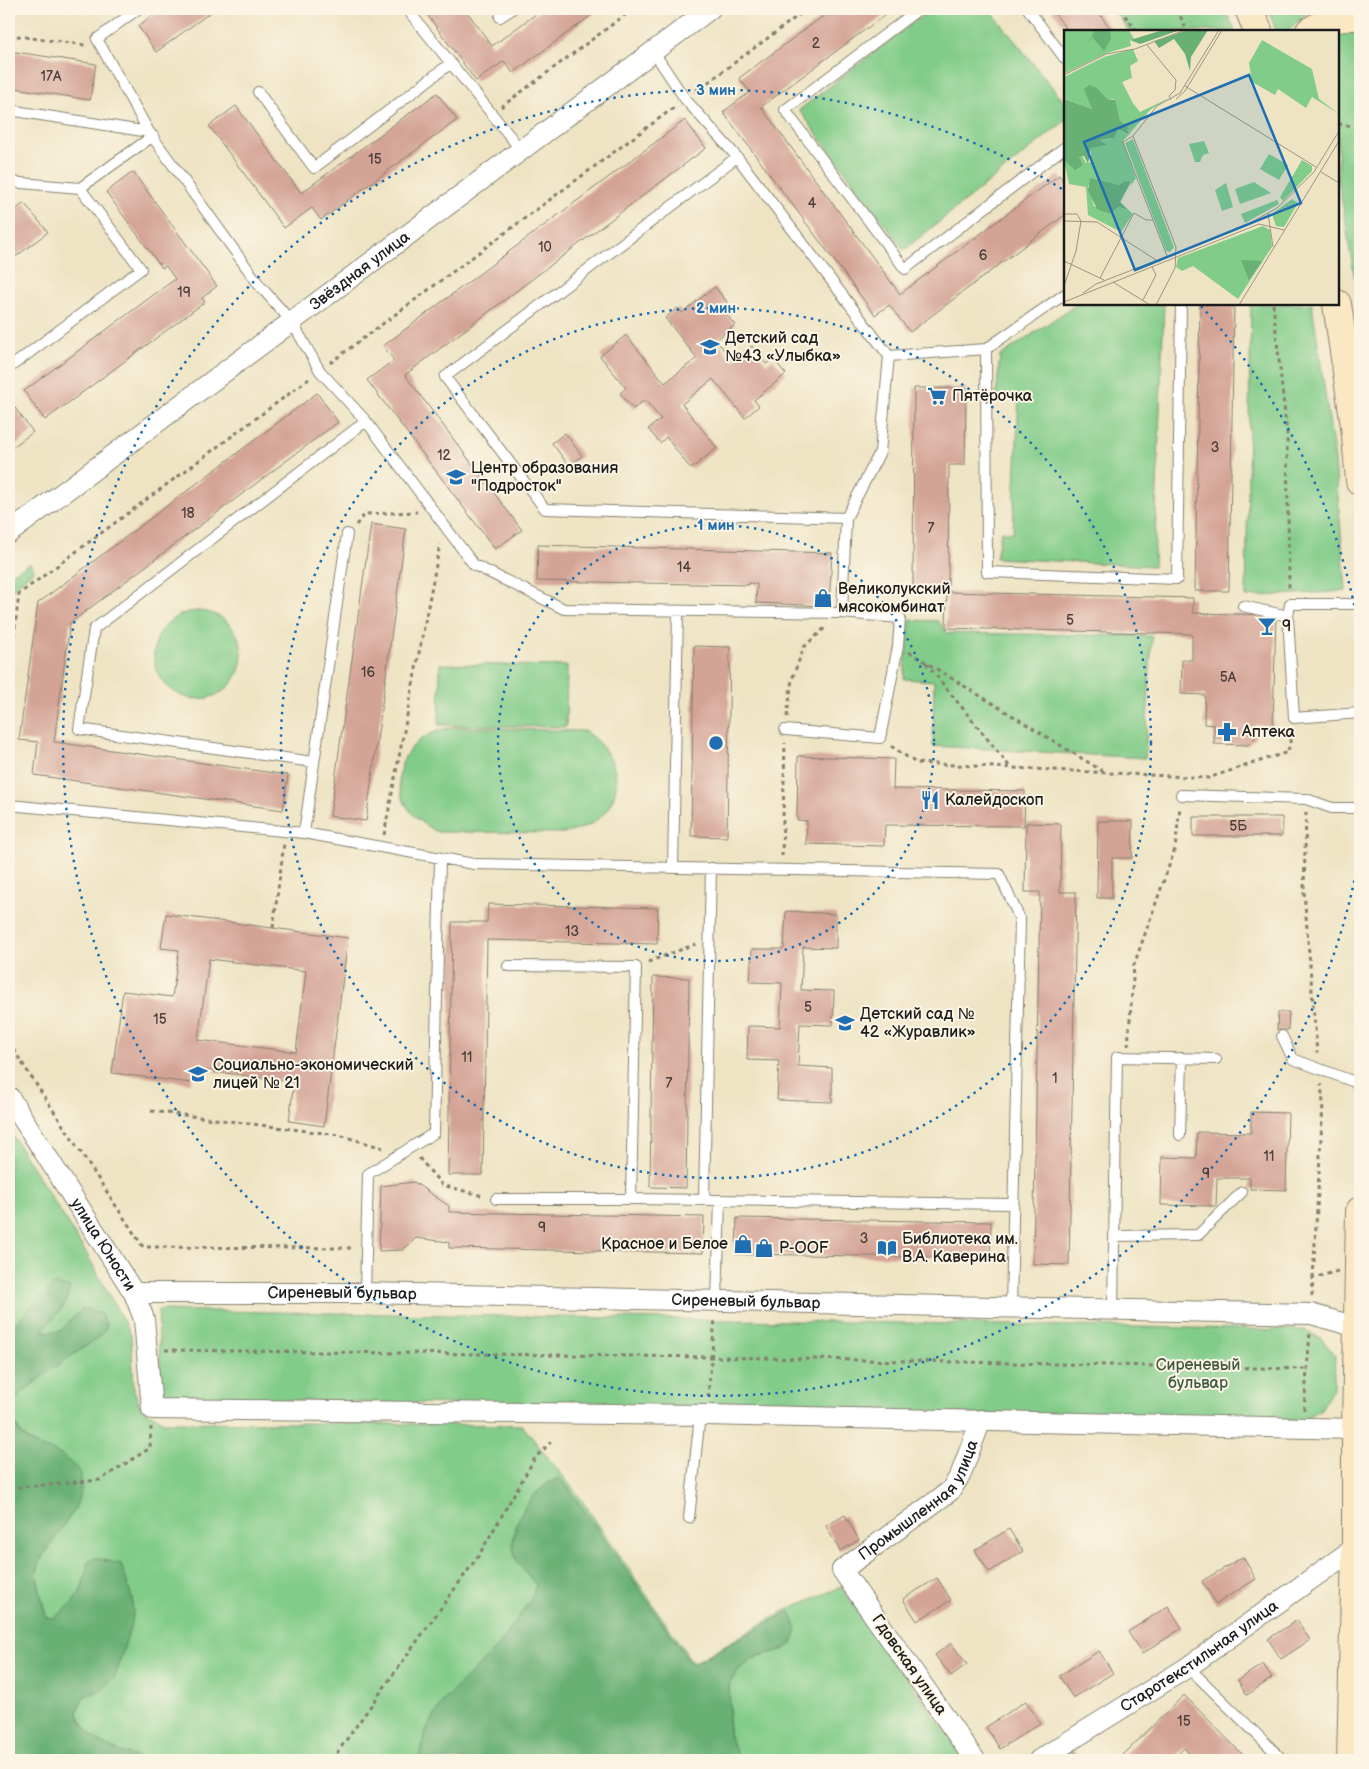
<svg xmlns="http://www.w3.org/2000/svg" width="1369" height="1769" viewBox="0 0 1369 1769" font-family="'Balsamiq Sans',sans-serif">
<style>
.green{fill:#82cc89;stroke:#4f7452}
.forest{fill:#69b075;stroke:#426648}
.building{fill:#d3a395;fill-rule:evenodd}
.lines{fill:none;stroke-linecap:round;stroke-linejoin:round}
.lane-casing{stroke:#858070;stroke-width:12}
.street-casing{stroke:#858070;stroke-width:22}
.secondary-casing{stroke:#858070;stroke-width:30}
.path{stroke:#858070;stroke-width:3;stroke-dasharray:4 4;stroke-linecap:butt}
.lane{stroke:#fff;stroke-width:10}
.street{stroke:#fff;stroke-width:20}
.secondary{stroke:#fae7c3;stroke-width:28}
.ring{fill:none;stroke:#1f6fb2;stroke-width:2.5;stroke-dasharray:2.5 5}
.labels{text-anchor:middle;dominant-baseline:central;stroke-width:4;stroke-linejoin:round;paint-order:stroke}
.number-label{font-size:14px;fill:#4a3e3a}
.street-label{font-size:16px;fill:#1c1c1c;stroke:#fcf5e5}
.poi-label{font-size:16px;fill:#1c1c1c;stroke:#fcf5e5;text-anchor:start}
.park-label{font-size:16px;fill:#405a42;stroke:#fcf5e5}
.inset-road{fill:none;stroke:#9a9481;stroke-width:1}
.view{fill:#1f6fb2;fill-opacity:0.15;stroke:#1f6fb2;stroke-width:2.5}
.inset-edge{fill:none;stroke:#1c1c1c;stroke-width:2.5}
.centre{fill:#1f6fb2;stroke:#fcf5e5;stroke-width:2.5}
.ring-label{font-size:15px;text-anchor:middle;font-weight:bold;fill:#1f6fb2;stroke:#fcf5e5;stroke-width:4;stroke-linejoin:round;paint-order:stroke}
</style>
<rect width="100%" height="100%" fill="#fcf5e5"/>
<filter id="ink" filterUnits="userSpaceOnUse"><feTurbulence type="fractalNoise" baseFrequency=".02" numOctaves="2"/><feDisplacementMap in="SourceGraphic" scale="10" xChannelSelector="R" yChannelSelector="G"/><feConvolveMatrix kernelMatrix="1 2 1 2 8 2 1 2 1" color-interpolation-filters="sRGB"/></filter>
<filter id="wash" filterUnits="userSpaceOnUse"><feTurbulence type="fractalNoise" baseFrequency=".0096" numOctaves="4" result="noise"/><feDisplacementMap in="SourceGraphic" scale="20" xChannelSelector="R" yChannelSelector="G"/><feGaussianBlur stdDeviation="1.12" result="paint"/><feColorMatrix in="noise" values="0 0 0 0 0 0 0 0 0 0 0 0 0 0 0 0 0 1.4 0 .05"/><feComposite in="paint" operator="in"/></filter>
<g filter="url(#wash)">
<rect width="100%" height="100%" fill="#eee4c4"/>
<path class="green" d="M931,9H989L1065,103V121L904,250L799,110Z
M1113,9H1225L1235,31H1129Z
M1268,9H1310L1289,31H1276Z
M1355,28L1360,35V311L1338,178V31Z
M1077,304H1164L1154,566L996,558L1001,531L1013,533L1019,394L996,397L1000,356Z
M1251,304H1312L1335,461L1346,591L1246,597Z
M30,563L34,570L9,592V575Z
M154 655a44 44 0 1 1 88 0a44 44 0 1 1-88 0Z
M910,620L938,621L947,633L1152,636L1145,758L933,746L934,681L904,679Z
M440,664L567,666L566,727L439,725Z
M455,727L584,731C634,763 624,823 565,833L438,832C378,805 390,735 455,727Z
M9,1130L88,1256L131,1335L134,1390L141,1408L164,1422L522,1425L578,1495L693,1663L790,1608L841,1587L966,1760H740L730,1739L728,1720L730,1711L729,1685L739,1669L758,1656L785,1649L790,1611L692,1665L569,1489L559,1478L515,1557L537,1585L530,1601L500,1644L444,1700L427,1729L418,1760H147C115,1750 88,1746 77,1710L85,1696L102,1690L88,1562C82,1593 80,1599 54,1619L46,1617L36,1573L43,1555L75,1509L61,1455C41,1448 20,1441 14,1419C12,1412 11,1407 15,1400C29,1381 80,1351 102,1335L41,1331L65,1305L54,1284L9,1329Z
M158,1310L1304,1330L1321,1338L1335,1356L1334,1387L1321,1409L1302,1421L161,1398Z"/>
<path class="forest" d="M54,1284L70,1288L65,1305L42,1331L59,1332L83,1308L100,1313L107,1326L102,1335C86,1347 12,1392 12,1409C11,1418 17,1430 24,1437C34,1448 49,1447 61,1455C68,1459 75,1467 81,1473V1491L75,1509L43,1555L36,1573L46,1617L54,1618C80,1599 82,1593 88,1562L95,1558L121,1564L132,1598L133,1617L115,1677L102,1690L85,1696L77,1710C88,1745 115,1750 147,1760H9V1329Z
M559,1478L569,1489L692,1665L790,1611L797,1630L792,1644L785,1649L758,1656L739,1669L729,1685L730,1711L728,1720L730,1739L740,1760H418L427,1729L444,1700L500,1644L530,1601L536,1585C530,1577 519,1566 515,1557C505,1528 533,1486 559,1478Z"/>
<g id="blocks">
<path class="building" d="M161,9H215L156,52L138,26Z
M423,9H465L492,46L543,9H600L513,73L504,61L476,81Z
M833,9H893L761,107L900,294L1059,175L1065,184V215L910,332L889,305L875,315L723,112L750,92L739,78Z
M1051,9H1096L1112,31H1068Z
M9,51L96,64L90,100L9,87Z
M437,93L457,120L321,220L312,208L284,228L209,126L236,106L301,193Z
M685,120L706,148L405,375L522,530L495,549L367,380L394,360L383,346Z
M133,172L217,286L202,298L205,302L45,420L24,391L175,279L166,266L162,268L106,192Z
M24,203L48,232L9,262V215Z
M715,287L727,302L721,308L735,325L716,340L733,361L752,346L766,364L773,359L786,374L754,400L759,406L745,418L713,379L682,404L717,448L691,469L666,437L660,443L648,429L661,419L645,400L633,409L620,393L626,388L600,356L626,335L665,383L697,358L665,318L678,308L682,313Z
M1200,304H1234L1229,591H1195Z
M914,388H966L965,465H949L948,591H913Z
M317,393L338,422L70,623L54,742L288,775L283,810L34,775L38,742L19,740L38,603Z
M12,404L33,432L9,450V406Z
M565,433L582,456L569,466L552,443Z
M371,524L406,529L366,821L330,816Z
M538,545L832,553L829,606L756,603L757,584L749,583V585L537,581Z
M947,592L1193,598V613L1276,615L1273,726L1255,725V738L1248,745L1214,744V725L1204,724L1205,695L1181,694L1182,660H1192V634L946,628Z
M694,646L730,647L727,837L691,836Z
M798,756L894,759L893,789L1025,791L1024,826L885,825L884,846L806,844L807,821L797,820Z
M1193,817H1282V836H1193Z
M1098,821H1133L1132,858H1112V898H1097Z
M1026,823L1061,824L1060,892H1076L1069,1265L1033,1264L1040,892H1025Z
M488,904L658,908L657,944L487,940L483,1175H448L452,922H487Z
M786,911L836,914V948L803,947L801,990L834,991L833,1025L800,1024L798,1066L832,1068V1102L777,1100L779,1061L747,1060L748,1026L780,1027L782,983L750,982L752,949H784Z
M166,914L348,938L324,1126L289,1121L294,1082L193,1069L191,1083L112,1073L123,991L172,997L179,950L161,948ZM209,959L306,971L296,1052L198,1040Z
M653,977L689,978L686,1188L650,1187Z
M1278,1012H1289L1288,1030H1277Z
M1251,1112L1288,1113L1286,1190L1250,1189V1178H1217L1216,1206L1161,1205L1162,1157L1196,1158L1197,1132L1251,1133Z
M414,1182L449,1206V1212L704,1217L703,1253L449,1248V1242L416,1238L403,1250L379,1251L381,1186Z
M737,1218L991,1222L990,1258L736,1254Z
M845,1515L859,1540L840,1551L826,1526Z
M1009,1529L1023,1551L989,1572L975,1550Z
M1243,1557L1256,1579L1216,1604L1202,1581Z
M937,1578L951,1600L917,1621L903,1599Z
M1168,1606L1182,1628L1142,1654L1128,1632Z
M1297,1620L1310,1640L1281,1659L1268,1639Z
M951,1643L967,1664L951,1676L935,1655Z
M1099,1651L1113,1673L1073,1698L1059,1676Z
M1263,1664L1272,1678L1247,1695L1238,1680Z
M1184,1695L1244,1756L1240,1760H1196L1184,1748L1172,1760H1118Z
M1026,1701L1040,1723L1000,1749L986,1727Z
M1074,1751L1080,1760H1061Z"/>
</g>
</g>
<g filter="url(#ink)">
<use href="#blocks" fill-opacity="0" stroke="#858070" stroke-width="1"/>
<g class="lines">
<g class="lane-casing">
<path id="lane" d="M138,9L97,39L149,132
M407,9L521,150
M919,9L785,110L905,269L1065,147
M1028,9L1065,59
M500,17L512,9
M653,51L685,99L737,157L889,356L880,452L846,518L545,509L445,377L737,157
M258,92L314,168L451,63
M9,110L149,132L260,286L292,322L320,371L366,421L474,565L564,609L842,613
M9,182L80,188
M1065,294L986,349L987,572L1177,579L1181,304
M889,356L986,349
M9,368L141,269L80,188L153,136
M1243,606L1288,616L1290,604H1360
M1288,616L1294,718L1360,713
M785,730L880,738L898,646L900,618L842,613L846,518
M313,762L79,729L94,629L366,421
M1181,795L1306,799L1332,808H1360
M9,805L304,833L347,534
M304,833L474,864L999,874L1020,919L1011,1307
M673,868L678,611
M508,966L636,967L631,1199
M1282,1036L1293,1059L1360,1084
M1180,1135L1182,1058
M496,1199H631L1013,1204
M704,1200L711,868
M1115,1236L1198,1235L1242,1192
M365,1293L368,1174L434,1133L440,858
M717,1301L720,1200
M1113,1309L1117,1057L1216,1059
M689,1518L700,1415
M1188,1667L1283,1760"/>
</g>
<g class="street-casing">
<g id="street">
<path id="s1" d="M9,533L710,9"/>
<path id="s2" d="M9,1097L134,1293L144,1319L152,1409L706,1415L1356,1429"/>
<path id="s3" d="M134,1293H365L1311,1314L1360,1328"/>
<path id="s4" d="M975,1760L842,1570L950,1491L960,1476L981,1420"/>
<path id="s5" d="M1039,1760L1188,1667L1356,1547"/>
</g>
</g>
<g class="secondary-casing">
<path id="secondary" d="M1249,9L1258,31
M1310,31L1332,19L1360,15
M1337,304L1355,426L1360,481
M1351,1760L1356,1547V1429L1360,1211"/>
</g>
<path class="path" d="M1120,9L1137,31
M1177,9L1187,31
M9,35L85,45
M695,92L807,9
M501,107L633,9
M1338,124L1360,127
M1273,304L1287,434L1289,590
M330,363L676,106
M356,525L365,514L417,512
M909,652L1104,772
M926,663L1010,767
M9,676L19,594L309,379
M787,717L792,679L804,647L827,626
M891,746L916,763L1208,778L1288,752L1292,731
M1306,812L1304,891L1317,1053
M384,835L440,544
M782,856L785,743
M273,928L284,843
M648,962L696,944
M9,1043L143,1247L353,1248
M1128,1046L1134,965L1175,849L1180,807
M151,1111L339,1135L383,1148
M419,1158L442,1185L483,1196
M1313,1278L1323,1103L1321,1084
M1312,1296L1313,1278L1338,1271
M165,1350L711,1357L1306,1369
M708,1397L715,1318
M1304,1410L1310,1332
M9,1488L100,1480L150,1448L151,1427
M332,1760L479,1555L535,1458L551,1442"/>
<use href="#lane" class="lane"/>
<use href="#street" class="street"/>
<use href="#secondary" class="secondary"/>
</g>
</g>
<g class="ring">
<circle cx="716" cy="743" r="218"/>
<circle cx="716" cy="743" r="435"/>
<path d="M1360 851A653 653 0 1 1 1062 189M1201 306A653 653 0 0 1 1360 635"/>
</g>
<defs>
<g id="school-bare" transform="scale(1.5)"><path d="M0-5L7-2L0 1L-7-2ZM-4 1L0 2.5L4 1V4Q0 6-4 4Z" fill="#1f6fb2" stroke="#fcf5e5" stroke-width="2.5" paint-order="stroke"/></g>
<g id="supermarket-bare" transform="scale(1.5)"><path d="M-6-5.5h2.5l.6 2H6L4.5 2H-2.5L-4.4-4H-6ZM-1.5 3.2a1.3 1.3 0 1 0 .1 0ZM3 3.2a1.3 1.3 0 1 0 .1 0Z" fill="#1f6fb2" stroke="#fcf5e5" stroke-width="2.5" paint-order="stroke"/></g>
<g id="shop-bare" transform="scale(1.5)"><path d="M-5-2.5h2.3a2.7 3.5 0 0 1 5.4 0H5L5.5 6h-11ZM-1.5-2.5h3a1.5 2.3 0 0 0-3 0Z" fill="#1f6fb2" stroke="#fcf5e5" stroke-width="2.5" paint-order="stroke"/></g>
<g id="bar-bare" transform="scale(1.5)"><path d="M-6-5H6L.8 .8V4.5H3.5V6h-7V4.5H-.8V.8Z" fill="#1f6fb2" stroke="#fcf5e5" stroke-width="2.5" paint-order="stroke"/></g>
<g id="pharmacy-bare" transform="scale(1.5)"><path d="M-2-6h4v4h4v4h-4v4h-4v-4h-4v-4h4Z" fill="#1f6fb2" stroke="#fcf5e5" stroke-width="2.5" paint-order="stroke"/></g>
<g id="restaurant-bare" transform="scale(1.5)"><path d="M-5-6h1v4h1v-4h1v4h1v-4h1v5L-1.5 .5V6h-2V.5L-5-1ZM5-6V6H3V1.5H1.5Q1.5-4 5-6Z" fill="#1f6fb2" stroke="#fcf5e5" stroke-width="2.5" paint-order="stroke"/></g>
<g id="library-bare" transform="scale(1.5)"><path d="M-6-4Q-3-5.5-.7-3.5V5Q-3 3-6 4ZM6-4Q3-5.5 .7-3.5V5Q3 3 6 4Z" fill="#1f6fb2" stroke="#fcf5e5" stroke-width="2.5" paint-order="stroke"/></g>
</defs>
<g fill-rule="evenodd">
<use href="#school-bare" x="710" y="347"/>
<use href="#supermarket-bare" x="937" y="396"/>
<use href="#school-bare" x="456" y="477"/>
<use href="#shop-bare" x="823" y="598"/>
<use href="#bar-bare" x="1267" y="626"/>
<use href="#pharmacy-bare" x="1227" y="732"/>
<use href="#restaurant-bare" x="930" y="800"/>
<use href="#school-bare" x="845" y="1023"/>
<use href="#school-bare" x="198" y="1074"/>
<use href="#shop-bare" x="743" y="1244"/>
<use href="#shop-bare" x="764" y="1248"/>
<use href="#library-bare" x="887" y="1248"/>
</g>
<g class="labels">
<g class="number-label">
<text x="816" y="43">2</text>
<text x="51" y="76">17А</text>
<text x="375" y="159">15</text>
<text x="812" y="203">4</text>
<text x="545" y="247">10</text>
<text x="983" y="255">6</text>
<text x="184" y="292">19</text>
<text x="1215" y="447">3</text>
<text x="444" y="455">12</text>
<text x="188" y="513">18</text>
<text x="931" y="528">7</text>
<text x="684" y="567">14</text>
<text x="1070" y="620">5</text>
<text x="368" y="672">16</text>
<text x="1228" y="677">5А</text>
<text x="1238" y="826">5Б</text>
<text x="572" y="931">13</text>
<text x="808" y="1007">5</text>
<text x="160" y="1019">15</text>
<text x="467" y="1057">11</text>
<text x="1055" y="1078">1</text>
<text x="669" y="1083">7</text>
<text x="1269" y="1156">11</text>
<text x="1206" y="1173">9</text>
<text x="542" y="1227">9</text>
<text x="864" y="1238">3</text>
<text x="1184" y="1721">15</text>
</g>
<g class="street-label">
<text stroke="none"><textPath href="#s1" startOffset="438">Звёздная улица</textPath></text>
<text stroke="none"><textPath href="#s2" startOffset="175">улица Юности</textPath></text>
<text stroke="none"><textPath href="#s3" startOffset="208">Сиреневый бульвар</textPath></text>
<text stroke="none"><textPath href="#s3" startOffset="612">Сиреневый бульвар</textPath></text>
<text stroke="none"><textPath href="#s4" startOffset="338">Промышленная улица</textPath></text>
<text stroke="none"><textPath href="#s5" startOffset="191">Старотекстильная улица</textPath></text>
<text transform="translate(909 1665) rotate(55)">Гдовская улица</text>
</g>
<g class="poi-label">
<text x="725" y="338">Детский сад<tspan x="725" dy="18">№43 «Улыбка»</tspan></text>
<text x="952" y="396">Пятёрочка</text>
<text x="471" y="468">Центр образования<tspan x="471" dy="18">"Подросток"</tspan></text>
<text x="838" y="589">Великолукский<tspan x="838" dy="18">мясокомбинат</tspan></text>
<text x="1282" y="626">9</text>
<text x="1242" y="732">Аптека</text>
<text x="945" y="800">Калейдоскоп</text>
<text x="860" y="1014">Детский сад №<tspan x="860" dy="18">42 «Журавлик»</tspan></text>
<text x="213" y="1065">Социально-экономический<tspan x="213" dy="18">лицей № 21</tspan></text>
<text x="902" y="1239">Библиотека им.<tspan x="902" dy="18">В.А. Каверина</tspan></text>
<text x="728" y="1244" text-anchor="end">Красное и Белое</text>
<text x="779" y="1248">P-OOF</text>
</g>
<g class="park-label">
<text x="1198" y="1365">Сиреневый<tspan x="1198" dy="18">бульвар</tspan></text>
</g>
</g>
<g transform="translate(1064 30)">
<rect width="275" height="275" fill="#eee4c4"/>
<path d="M0,0H65L70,9L66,10L67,16L43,23L0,44ZM198,10L248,39L255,69L275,84L248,67L242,78L214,59L211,65L188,52L185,33ZM69,19L74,31L66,36L68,48L58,52L69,73L76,82L105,68L86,80L59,111L72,148L56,172L69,184L57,202L24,185L22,157L5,154L0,130L5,134L18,133L14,128L18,126L22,133L27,132V118L40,113L36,110L47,109L54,99L64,105L62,99L67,100L56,90L50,69H41L33,58L26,71L28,79L0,69V47L40,27ZM29,150L55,155L68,153L56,173L64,180L55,177L44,184L30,176L24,156ZM69,109L110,217L106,222L102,221L61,113ZM140,111L145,123L139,125L136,132H131L125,114ZM205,124L224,135L215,150L196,139ZM238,130L248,136V141L219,171L216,167ZM190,152L207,163L176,174L171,159ZM162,153L169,177L158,181L151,160ZM228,169L234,173L220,197L212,196L208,184ZM213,170L215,174L181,193L177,184ZM199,196L206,200L208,217L174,269L129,236L118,241L112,237L114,228Z" fill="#82cc89" fill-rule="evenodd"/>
<path d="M31,0H46L47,9L40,21L28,7L22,17ZM99,0H116L76,14L66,10ZM124,0H144L127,27L126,41L121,24L110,9L95,18L90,11ZM25,55L33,58L43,69L51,70L56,90L67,100L63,99L65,105L54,99L50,108L36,110L43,115L27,118L24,134L20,126L15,127L19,135L11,140L0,130V69L28,79L20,59ZM26,148L55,155L61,151L67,152L56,172L64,180L55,177L45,184L33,179L24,161ZM177,230L198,231L185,250Z" fill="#69b075"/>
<path class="inset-road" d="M83,15L112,50L111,60L105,66L107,70M0,45L42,24L71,19L121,0M121,56L252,137M112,69L121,61L158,0M69,106L112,217L111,238L92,275M257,142L275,153M204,183L209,217M0,184H13L17,191L12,221L0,256M0,191L33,192L92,230M103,226L59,112L69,106L93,76L116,63L155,0M0,231L40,250M36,248L70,183L82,190H89M49,252L86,275M19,263L32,254L181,196L213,178L250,142L275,101M79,270L92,245L88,237M0,272L195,194L220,200M175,275L275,111"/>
<path class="view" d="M185,45L237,173L71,240L20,112Z"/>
<rect width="275" height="275" class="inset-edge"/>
</g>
<circle cx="716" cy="743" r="8" class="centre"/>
<g class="ring-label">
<text x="716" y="95">3 мин</text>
<text x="716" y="313">2 мин</text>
<text x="716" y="530">1 мин</text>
</g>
<rect width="1369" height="1769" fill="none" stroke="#fcf5e5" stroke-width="30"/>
</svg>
